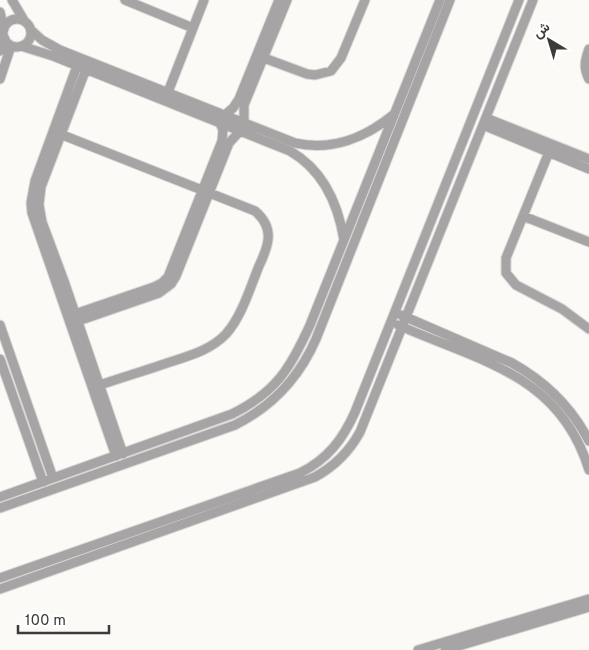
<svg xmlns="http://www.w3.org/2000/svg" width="589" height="650" viewBox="0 0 589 650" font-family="Overpass,Vazirmatn,sans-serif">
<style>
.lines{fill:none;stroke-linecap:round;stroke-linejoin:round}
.minor-casing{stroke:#d9d8d5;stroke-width:11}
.minor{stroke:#a6a4a4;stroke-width:9}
</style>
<rect width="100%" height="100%" fill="#fcfaf7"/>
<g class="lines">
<g class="minor-casing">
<path id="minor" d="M12,0L25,22
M125,0L193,28
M0,12L4,29
M3 33a14 14 0 1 1 28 0a14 14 0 1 1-28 0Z
M31,30L42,40L60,50L295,143C331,151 365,138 393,115
M21,46L53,56L290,151C323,170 338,203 344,240
M589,49C585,60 583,68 589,79
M0,51L5,39
M264,58L307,74L315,75L331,71L341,58L365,0
M77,66L35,181L31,203L32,213L116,456
M86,69L41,187L39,205L42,222L64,281L123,454
M0,79L11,46
M168,92L204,0
M225,115L233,108L239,99L279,0
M486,118L589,159
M244,122V105L287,0
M483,125L589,169
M60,134L255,211C275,228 269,245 259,266C250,288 242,316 226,334C209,352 184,357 161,365C141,372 120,378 100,385
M549,152L506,258V273L516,285L562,309L589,329
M523,216L589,242
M75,314L154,287L162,283L168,277L222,141L223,130L220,123
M401,315L512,363C546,382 571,406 589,441
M78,321L159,293L171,284L176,276L229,143L240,131
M0,325L53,478
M398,325C479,361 560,374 589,470
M0,359L43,482
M0,497L232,414C276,392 290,369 310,325L440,0
M0,508L235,425C273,406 299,378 316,339L450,0
M0,578L300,473C328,459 343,439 355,412L519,0
M0,589L315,477C335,466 349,452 360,432L533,0
M418,650L589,599
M445,650L589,607"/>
</g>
<use href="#minor" class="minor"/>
</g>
<g transform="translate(549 40) rotate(322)" stroke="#ffffff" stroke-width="4" paint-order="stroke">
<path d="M0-4L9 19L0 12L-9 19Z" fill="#3b3b3a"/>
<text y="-8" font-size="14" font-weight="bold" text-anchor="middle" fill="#3b3b3a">ش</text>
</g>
<path d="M18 625v8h91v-8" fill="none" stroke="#3b3b3a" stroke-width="2.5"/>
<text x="25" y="625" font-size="15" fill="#3b3b3a" stroke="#ffffff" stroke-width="4" paint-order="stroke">100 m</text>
</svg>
